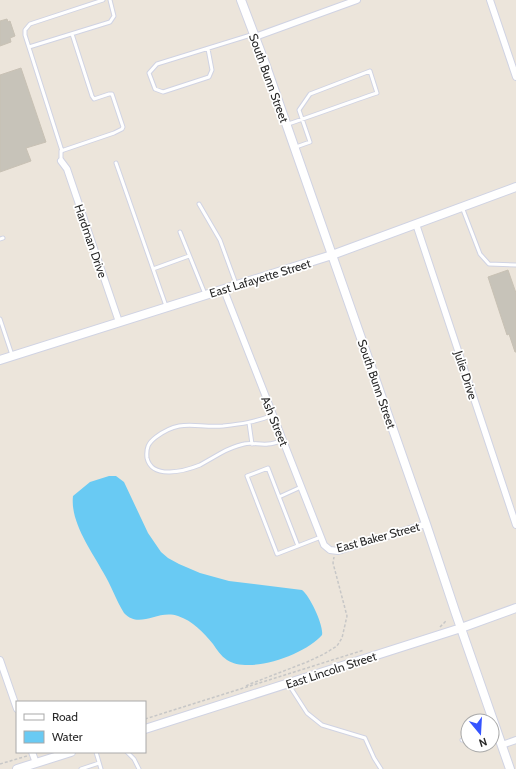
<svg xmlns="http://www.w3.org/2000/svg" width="516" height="769" viewBox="0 0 516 769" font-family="Cabin,sans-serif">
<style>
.water{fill:#69caf3}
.building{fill:#c7c3b9;stroke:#c8c1b4}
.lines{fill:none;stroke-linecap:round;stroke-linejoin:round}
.lane-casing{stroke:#d0d3e3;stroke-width:5}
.street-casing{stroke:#d0d3e3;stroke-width:8}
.secondary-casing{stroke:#d0d3e3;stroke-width:10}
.path{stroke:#c7c7c7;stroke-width:1.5;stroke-dasharray:3 2;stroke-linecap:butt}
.lane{stroke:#fff;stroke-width:3}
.street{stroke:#fff;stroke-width:6}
.secondary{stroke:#fff;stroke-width:8}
.labels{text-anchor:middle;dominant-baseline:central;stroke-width:3.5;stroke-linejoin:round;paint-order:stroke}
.street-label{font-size:12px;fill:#292929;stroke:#fff}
</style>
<rect width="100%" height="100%" fill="#ece5db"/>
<path class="water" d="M109,476H116L124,482L148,533L161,552L168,558L179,564L200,573L229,581L302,590C310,596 324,626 322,635C306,654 250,675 227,660C221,656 217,650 213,644C203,632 193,621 178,616C157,609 140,630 124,613C116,600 111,585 103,572C91,550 70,522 73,496L90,482Z"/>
<path class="building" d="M7,19L8,22L10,21L15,36L10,38L11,42L0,46V21Z
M21,68L46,142L26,148L31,161L0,172V75Z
M508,270L516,293V352H515L509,334L507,335L488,277Z"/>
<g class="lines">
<g class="lane-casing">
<path id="lane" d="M29,47L110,22L114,16L110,0
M208,49L212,70L209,77L163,92L155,89L149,73L157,64L254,34
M288,124C318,114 347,103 377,93L370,71L310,94L299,110L310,142L296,147
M62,151L25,35V30L30,24L103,0
M61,161V151L114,133L122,129L123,127L112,94H109L94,99L92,96L72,34
M116,163L166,306
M199,204L220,240L236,284
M462,207L480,254L489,264L516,265
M180,232L205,294
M0,239L3,238
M153,269L189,256
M0,319L12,355
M273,415C256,422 241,424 223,426C195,428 181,418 156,437C148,443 146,448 147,458C152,480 185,471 200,465C207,461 214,457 221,453C228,449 236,446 244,444C251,442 260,445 268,444C273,444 278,442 283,440
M249,423L252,444
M279,497L301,487
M298,546L268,468L247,476L277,554L321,537
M289,685L307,713L322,725L365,738L374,758L381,769
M462,740L468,739
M96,752L101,769
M127,752L134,759L139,769
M81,769L99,763"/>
</g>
<g class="street-casing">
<path id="street" d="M490,0L516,77
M255,37L357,0
M61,161L67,169L119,322
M416,224L516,525
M224,290L324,545L330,550L338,551L426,524
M0,660L17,709
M502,745L516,740
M32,752L36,763"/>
</g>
<g class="secondary-casing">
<path id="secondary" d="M241,0L266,66L426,524L456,614L510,769
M0,360L332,255L516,187
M145,729L461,628L516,608
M17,769L71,752"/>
</g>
<path class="path" d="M440,627L446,621
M246,686L250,684L307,662L324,654L337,646L342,638L347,616L333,563L334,557
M145,719L364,650
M0,764L27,756"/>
<use href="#lane" class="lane"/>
<use href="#street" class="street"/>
<use href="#secondary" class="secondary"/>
</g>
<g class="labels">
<g class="street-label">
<text transform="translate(269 78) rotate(70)">South Bunn Street</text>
<text transform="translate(91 241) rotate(71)">Hardman Drive</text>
<text transform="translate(260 278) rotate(-17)">East Lafayette Street</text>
<text transform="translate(466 375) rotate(72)">Julie Drive</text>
<text transform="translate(377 384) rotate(71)">South Bunn Street</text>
<text transform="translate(275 421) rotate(68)">Ash Street</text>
<text transform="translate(378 537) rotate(-15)">East Baker Street</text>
<text transform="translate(331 670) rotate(-18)">East Lincoln Street</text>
</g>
</g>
<rect x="16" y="701" width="130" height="52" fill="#ffffff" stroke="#a9a9a9"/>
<rect x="24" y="714" width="20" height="6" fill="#ffffff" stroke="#a9a9a9"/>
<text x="52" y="721" font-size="12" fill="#292929">Road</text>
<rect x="24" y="731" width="20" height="12" fill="#69caf3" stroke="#a9a9a9"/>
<text x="52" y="741" font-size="12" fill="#292929">Water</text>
<g transform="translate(480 733) rotate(162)"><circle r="19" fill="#ffffff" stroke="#a9a9a9"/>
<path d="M0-3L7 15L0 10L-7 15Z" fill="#3554ff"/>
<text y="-6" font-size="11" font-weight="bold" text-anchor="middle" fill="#292929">N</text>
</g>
</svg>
